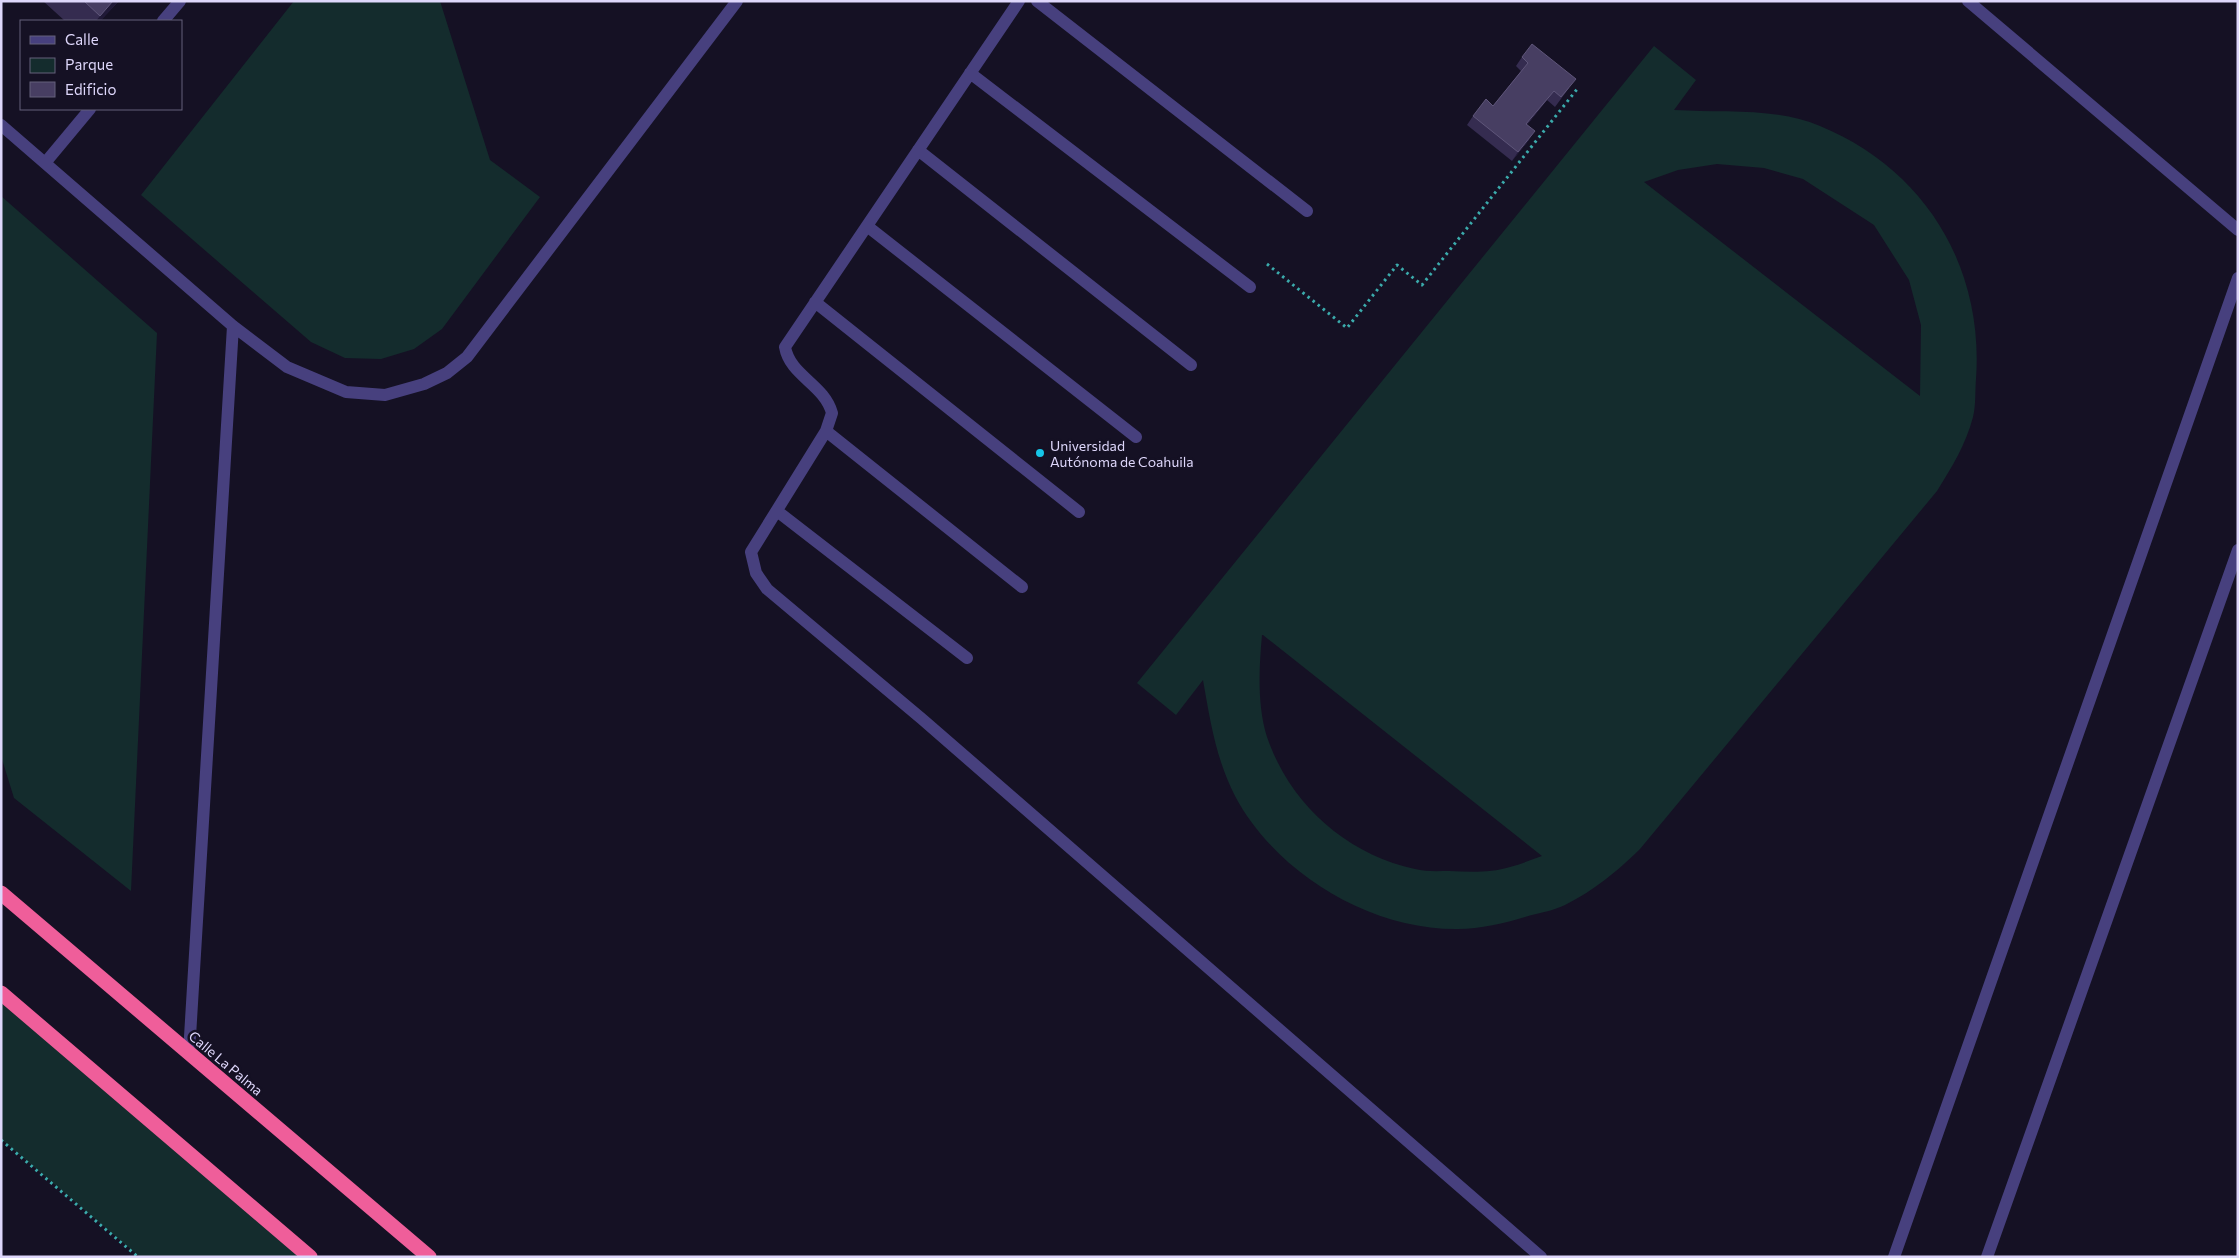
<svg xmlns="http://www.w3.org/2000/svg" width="2239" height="1258" viewBox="0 0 2239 1258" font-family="Commissioner,sans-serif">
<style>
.green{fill:#142c2d;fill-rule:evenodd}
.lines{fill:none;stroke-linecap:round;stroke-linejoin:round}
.path{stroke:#3babac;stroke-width:3;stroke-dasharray:2.5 4;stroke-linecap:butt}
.lane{stroke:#47407e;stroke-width:12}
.street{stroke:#47407e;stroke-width:12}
.highway{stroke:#ef5e9a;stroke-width:15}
.wall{fill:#352c50}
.shaded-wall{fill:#201937}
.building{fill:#473e62;stroke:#5f567a}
.poi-dot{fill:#16c5e8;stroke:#151124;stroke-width:2}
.labels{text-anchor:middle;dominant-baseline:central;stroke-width:5;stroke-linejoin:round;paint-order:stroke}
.poi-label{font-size:14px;fill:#ded7fb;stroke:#151124;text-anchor:start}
.street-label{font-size:14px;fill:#ded7fb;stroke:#151124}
</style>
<rect width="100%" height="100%" fill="#151124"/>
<path class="green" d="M294,1H440L490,160L540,197L442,329L414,349L381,359L345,358L311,342L141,195Z
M1654,46L1696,80L1674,110C1723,113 1774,107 1820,126C1925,169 1984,267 1976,379C1975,391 1976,405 1973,417C1966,444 1952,467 1937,491L1640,849C1615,873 1596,889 1565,905C1553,911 1538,913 1525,917C1505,923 1480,929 1458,929C1370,930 1276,873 1235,796C1216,759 1210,720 1203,680L1176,715L1137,683ZM1717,164L1764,168L1803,179L1874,225L1909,280L1921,325L1920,396L1644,182L1678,170ZM1262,635H1263L1542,856C1531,860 1521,864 1510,867C1491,873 1469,872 1449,871C1439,871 1426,872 1415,869C1346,854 1290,804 1267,737C1257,705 1259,668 1262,635Z
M1,196L157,333L131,891L14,798L1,756Z
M1,993L310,1257H140L1,1139Z"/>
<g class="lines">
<path class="path" d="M1267,264L1347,328L1397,265L1422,285L1578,88
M1,1140L138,1257"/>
<path class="lane" d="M1019,1L785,347C790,376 824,384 832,413L826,431L751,552L756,573L767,589L922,719L1541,1257
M1037,1L1307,211
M1968,1L2238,230
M163,21L180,1
M970,73L1250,287
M1,125L233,326L287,367L346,392L385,395L424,384L447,373L467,357L737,1
M918,150L1191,365
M45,163L90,109
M867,226L1136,437
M815,302L1079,512
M826,431L1022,587
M777,511L967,658
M189,1053L233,326"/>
<path class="street" d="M1894,1257L2238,278
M1987,1257L2238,550"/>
<path class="highway" d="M1,893L429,1257
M1,993L310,1257"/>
</g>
<path class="wall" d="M43,1H119L100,21H65Z
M1522,57L1569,88L1555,107L1547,100L1527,125L1529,140L1512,161L1467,125L1473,116L1493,106L1521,71L1516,66Z"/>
<path class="shaded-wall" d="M113,1H119L100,21H96L100,16Z
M1554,91L1547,100L1520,133L1526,124Z
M1535,131L1529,140L1512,161L1518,152Z"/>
<path class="building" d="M84,1H113L100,16Z
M1532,44L1576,79L1561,97L1554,91L1526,124L1535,131L1518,152L1473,116L1486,99L1493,106L1528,63L1522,57Z"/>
<circle class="poi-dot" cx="1040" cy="453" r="5"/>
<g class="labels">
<g class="poi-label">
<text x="1050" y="445">Universidad<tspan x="1050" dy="16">Autónoma de Coahuila</tspan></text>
</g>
<g class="street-label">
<text transform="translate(226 1063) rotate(40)">Calle La Palma</text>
</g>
</g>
<rect width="2239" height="1258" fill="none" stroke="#ded7fb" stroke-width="5"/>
<rect x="20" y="20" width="162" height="90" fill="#151124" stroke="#65607a"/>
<rect x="30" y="36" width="25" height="8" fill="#47407e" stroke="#65607a"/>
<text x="65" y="45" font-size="15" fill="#ded7fb">Calle</text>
<rect x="30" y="58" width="25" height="15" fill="#142c2d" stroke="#65607a"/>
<text x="65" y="70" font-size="15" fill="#ded7fb">Parque</text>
<rect x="30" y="82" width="25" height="15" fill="#473e62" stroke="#65607a"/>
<text x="65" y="95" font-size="15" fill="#ded7fb">Edificio</text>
</svg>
